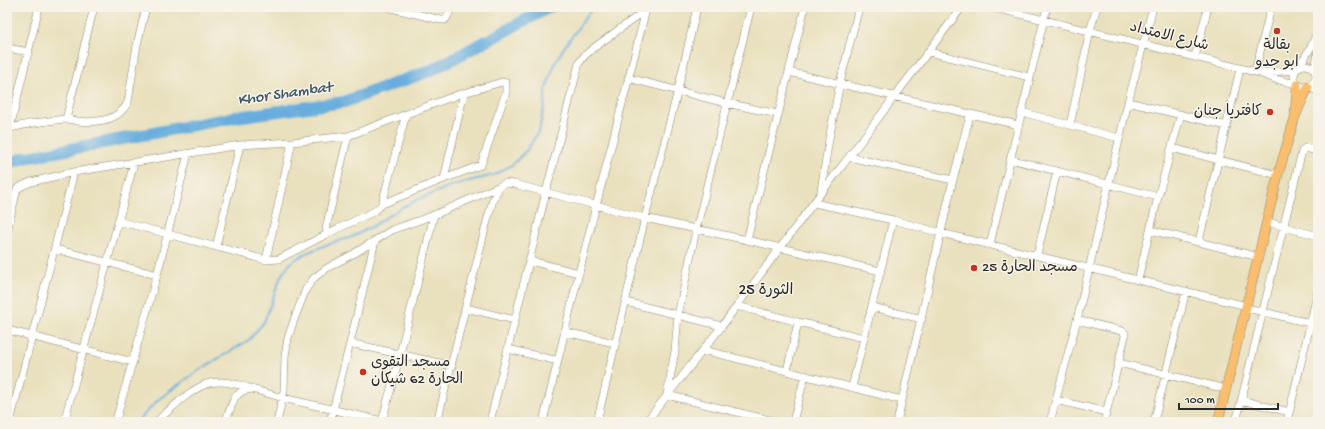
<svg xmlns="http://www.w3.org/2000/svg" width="1325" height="429" viewBox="0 0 1325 429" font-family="'Gochi Hand','Playpen Sans Arabic',sans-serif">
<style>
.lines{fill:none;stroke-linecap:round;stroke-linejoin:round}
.stream{stroke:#67addd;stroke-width:2}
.river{stroke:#67addd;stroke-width:12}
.minor-casing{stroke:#8a8674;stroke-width:8}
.major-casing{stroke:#8a8674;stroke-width:10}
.minor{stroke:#fff;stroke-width:7}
.major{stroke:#fbbe6e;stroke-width:9}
.poi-dot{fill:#c8321e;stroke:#f7f3e8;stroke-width:1.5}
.labels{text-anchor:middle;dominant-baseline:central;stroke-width:3;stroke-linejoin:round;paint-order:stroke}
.street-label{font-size:15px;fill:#2b2b2b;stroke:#f7f3e8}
.poi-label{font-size:15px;fill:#2b2b2b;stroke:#f7f3e8;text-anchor:start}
.water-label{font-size:16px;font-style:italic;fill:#405869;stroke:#f7f3e8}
.neighbourhood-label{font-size:16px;fill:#2b2b2b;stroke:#f7f3e8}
</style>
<rect width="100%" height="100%" fill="#f7f3e8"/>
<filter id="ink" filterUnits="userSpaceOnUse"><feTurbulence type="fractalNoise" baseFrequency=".025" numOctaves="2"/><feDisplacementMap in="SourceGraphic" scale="8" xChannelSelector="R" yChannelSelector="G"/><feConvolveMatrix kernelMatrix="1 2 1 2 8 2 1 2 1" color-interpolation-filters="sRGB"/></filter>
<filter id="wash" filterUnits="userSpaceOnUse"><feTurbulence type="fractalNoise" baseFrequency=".012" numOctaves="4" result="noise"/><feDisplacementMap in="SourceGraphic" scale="16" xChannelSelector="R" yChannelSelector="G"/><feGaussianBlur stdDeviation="0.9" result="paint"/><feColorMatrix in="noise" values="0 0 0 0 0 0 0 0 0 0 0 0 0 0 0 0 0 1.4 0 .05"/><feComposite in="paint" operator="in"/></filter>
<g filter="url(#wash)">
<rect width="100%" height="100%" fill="#e9e1be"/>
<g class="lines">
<path class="stream" d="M137,422L159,399L178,385L201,369L249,340L264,322L281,276L290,263L304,254L326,245L352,237L371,227L401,208L417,200L453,185L494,175L512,165L527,150L539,131L544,107L546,89L555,63L565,46L593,7"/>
<path class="river" d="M7,164L24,158L236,117L344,102L432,70L550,7"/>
</g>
</g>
<g filter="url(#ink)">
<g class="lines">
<g class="minor-casing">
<path id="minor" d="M387,7L441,20H445L448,16L450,7
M751,7L696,230L678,315L675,351L667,395L778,422
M805,7L747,240L880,271
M991,7L1260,73L1295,70
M7,48L29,52
M929,52L1029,77
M1195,57L1208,7
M1294 76a11 11 0 1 1 22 0a11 11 0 1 1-22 0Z
M1299,66L1310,49L1318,30
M1314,70L1317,59L1318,44
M789,72L1018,125
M1255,72L1271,7
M1262,74L1275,79L1296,84
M628,78L726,103L778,114
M1309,87L1318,91
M1128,102L1227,126
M1021,112L1119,138
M66,119L94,7
M1070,125L1090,31L1097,7
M10,128L39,7
M7,129C25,124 45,121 65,119C69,119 73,120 77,121C96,123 119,121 128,102L137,45L146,7
M348,136L326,228L327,231L331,232L375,211L382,204L406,114
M1172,148L1278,175
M849,157L953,180
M1010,159L1158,197
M821,191L829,139L840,83L859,7
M814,203L893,220L941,233L1247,306
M382,204L444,179L464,93
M118,221L266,260L279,259L331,232
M1267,222L1318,236
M1150,230L1259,257
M7,231L17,189L22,186L31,182L74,172L240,145L292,142L348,136L457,95L502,82L506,83V92L481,165L444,179
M1199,241L1240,69
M990,244L1047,7
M216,247L240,145
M55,249L157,275
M1037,255L1057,171
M266,260L292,142
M530,261L579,273
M1138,280L1158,197L1181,114
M626,302L722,326
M737,306L798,322L787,371
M872,307L922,319
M466,308L515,320
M1247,308L1318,325
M1077,320L1122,331L1125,333V336L1104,422
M798,322L864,338
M7,330L133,362
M565,332L615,343
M350,343L452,366
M508,349L558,361
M703,350L902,400
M1119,363L1226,389
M852,387L893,220
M1056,400L1106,412
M1241,400L1289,412
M116,420L157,275L188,154
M10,422L74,172
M64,422L134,163
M156,422C171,409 187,392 206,384C219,379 239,384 252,389
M225,422L235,397L242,391L252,389L283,398L382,421
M277,422L284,391L285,356L288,338L295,317L306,289L314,278L327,268L355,253L392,230L434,215L500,186
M330,422L350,343L375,241
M382,422L400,354L434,215
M437,422L487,221L493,200L500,186L506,183L514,184L645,218L747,240
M490,422L546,192L579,63L585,55L599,44L650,7
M543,422L579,273L646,10
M597,422L645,218L678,90L697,7
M646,422L722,326L821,193L849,157L962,7
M793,422L805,375
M897,422L953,180L970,115
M1050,422L1077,320L1128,102L1153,7
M1154,422L1186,291
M1236,422L1302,151L1305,148L1318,151
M1287,422L1318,291"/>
</g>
<g class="major-casing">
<path id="major" d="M1295,112L1297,85
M1218,422L1278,175L1295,117L1308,87"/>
</g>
<use href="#minor" class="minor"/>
<use href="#major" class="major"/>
</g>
</g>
<g class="poi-dot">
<circle cx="1277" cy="31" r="4"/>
<circle cx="1270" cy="112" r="4"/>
<circle cx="974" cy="268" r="4"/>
<circle cx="363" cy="372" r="4"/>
</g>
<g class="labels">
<g class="street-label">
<text transform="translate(1169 37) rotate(14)">شارع الامتداد</text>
</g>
<g class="poi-label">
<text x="1277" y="46" text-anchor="middle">بقالة<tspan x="1277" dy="17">ابو جدو</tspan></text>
<text x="1262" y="112" text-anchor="end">كافتريا جنان</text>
<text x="982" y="268">مسجد الحارة 25</text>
<text x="371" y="363">مسجد التقوى<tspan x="371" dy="17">الحارة 62 شيكان</tspan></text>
</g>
<g class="water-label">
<text transform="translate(285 95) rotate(-8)">Khor Shambat</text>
</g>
<g class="neighbourhood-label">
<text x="766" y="291">الثورة 25</text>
</g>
</g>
<rect width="1325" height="429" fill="none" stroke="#f7f3e8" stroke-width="24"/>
<path d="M1179 403v6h99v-6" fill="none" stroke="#2b2b2b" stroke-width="2"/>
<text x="1185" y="403" font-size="12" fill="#2b2b2b" stroke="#f7f3e8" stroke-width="3" paint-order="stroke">100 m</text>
</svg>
